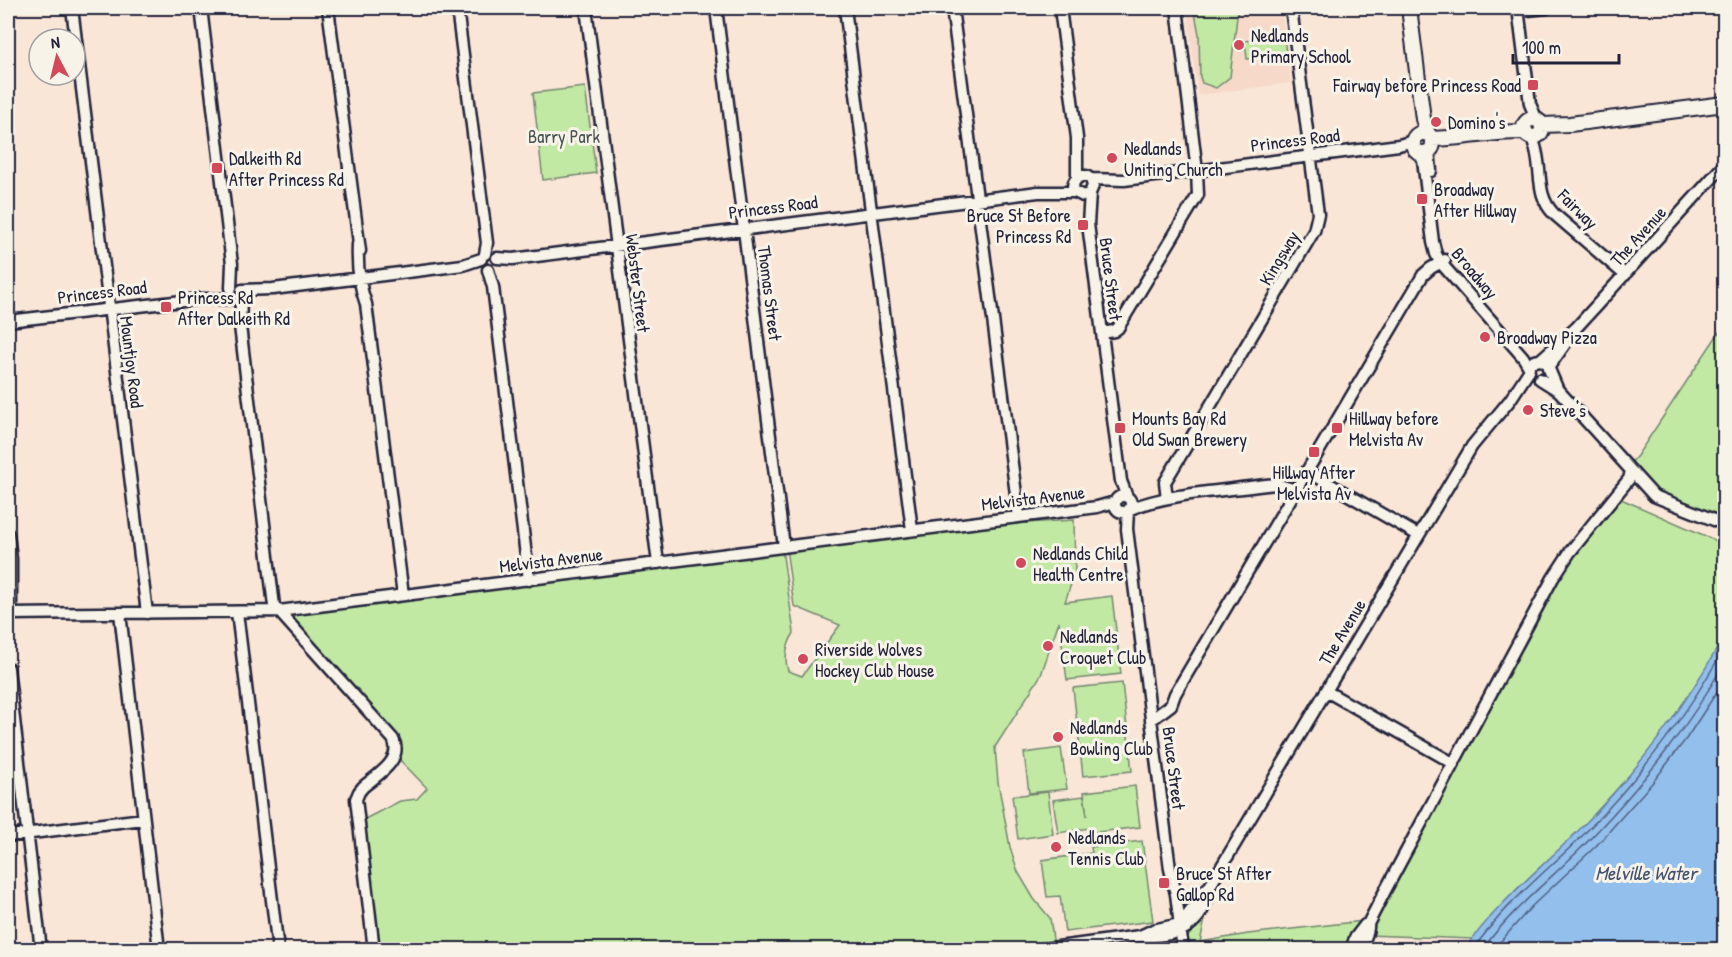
<svg xmlns="http://www.w3.org/2000/svg" width="1732" height="957" viewBox="0 0 1732 957" font-family="'Patrick Hand',sans-serif">
<style>
.built{fill:#f6d9c8}
.green{fill:#c2e9a3;stroke:#72866f;stroke-width:1.5}
.water{fill:#93bfec;stroke:#6680a5;stroke-width:1.5}
.lines{fill:none;stroke-linecap:round;stroke-linejoin:round}
.shore{stroke:#4f6182;stroke-width:1.5}
.minor-casing{stroke:#22223b;stroke-width:15}
.major-casing{stroke:#22223b;stroke-width:18}
.minor{stroke:#f7f3e8;stroke-width:10}
.major{stroke:#f7f3e8;stroke-width:14}
.poi-dot{fill:#d1495b;stroke:#f7f3e8;stroke-width:2}
.labels{text-anchor:middle;dominant-baseline:central;stroke-width:6;stroke-linejoin:round;paint-order:stroke}
.poi-label{font-size:18px;fill:#22223b;stroke:#f7f3e8;text-anchor:start}
.park-label{font-size:18px;fill:#4a5455;stroke:#f7f3e8}
.street-label{font-size:18px;fill:#22223b;stroke:#f7f3e8}
.water-label{font-size:20px;font-style:italic;fill:#445170;stroke:#f7f3e8}
</style>
<rect width="100%" height="100%" fill="#f9e6d7"/>
<filter id="ink" filterUnits="userSpaceOnUse"><feTurbulence type="fractalNoise" baseFrequency=".0167" numOctaves="2"/><feDisplacementMap in="SourceGraphic" scale="12" xChannelSelector="R" yChannelSelector="G"/><feConvolveMatrix kernelMatrix="1 2 1 2 8 2 1 2 1" color-interpolation-filters="sRGB"/></filter>
<g filter="url(#ink)">
<path class="built" d="M1187,8H1281L1291,83L1198,95Z"/>
<path class="green" d="M1194,8H1238L1230,77L1216,88L1202,83L1200,77L1199,34Z
M1284,36L1286,54L1247,59L1245,41Z
M585,87L596,173L543,180L533,93Z
M1724,325V519L1654,496L1627,467L1637,456Z
M1621,499L1724,544V636L1707,667L1668,726L1636,768L1580,830L1516,890L1473,939L1368,935L1565,568Z
M1074,520L1075,572L1065,602L1112,596L1121,674L1067,680L1059,621L1041,675L995,747L998,782L1010,847L1018,872L1034,899L1050,918L1054,946L1026,950L377,949L363,820L400,801L417,799L427,788L395,755L397,746L296,623L294,618L297,613L782,549L794,633C787,644 784,658 788,671L802,676L840,625L794,606L786,548L912,530Z
M1122,683L1132,771L1083,776L1073,688Z
M1061,748L1067,789L1029,793L1024,753Z
M1135,786L1140,827L1090,833L1089,828L1058,833L1053,800L1084,796L1087,816L1084,792Z
M1048,792L1053,834L1018,839L1012,796Z
M1142,841L1153,921L1065,932L1060,896L1047,897L1042,860L1092,853L1091,847Z
M1205,919L1200,942L1248,934L1364,921L1349,949H1190L1188,936Z"/>
<path class="water" d="M1724,636V949H1465C1497,903 1540,869 1579,830C1637,772 1685,707 1724,636Z"/>
<g class="lines">
<path class="shore" d="M1473,950C1503,905 1546,872 1584,834C1638,779 1687,716 1724,648
M1482,950C1513,907 1555,876 1591,838C1641,785 1689,728 1724,663
M1493,950L1532,906L1596,846L1653,782L1686,739L1724,681"/>
<g class="minor-casing">
<path id="minor" d="M72,8L147,613
M201,8L232,264L231,288
M328,8L360,251
M457,8L487,243L485,254
M586,8L658,563
M716,8L784,547
M845,8L912,530
M952,8L1019,517
M1060,8L1077,138V178
M1518,8L1530,104L1537,120
M1519,11L1546,8
M1531,136C1533,141 1535,145 1536,150C1542,173 1536,196 1554,214L1625,275
M1429,150L1431,171
M1418,152L1423,160L1433,242L1436,254L1440,262L1523,357L1529,367
M1091,179L1093,186L1090,193L1083,196L1075,192C1071,185 1074,179 1081,176H1086L1091,179L1124,180L1399,145L1413,141
M1090,193L1088,224L1121,481L1127,497
M358,244C357,265 359,285 366,304L403,595
M497,258L513,259L1038,192H1075
M488,270L493,287L529,580
M242,290L273,289L463,265L481,259
M241,300L240,326L274,606L393,739C404,760 377,775 363,787L359,792L356,799L374,950
M8,321L200,299H230
M1102,333L1114,331L1118,328L1198,195L1197,171L1177,8
M1540,360L1576,328L1724,165
M1534,361L1540,360L1546,362L1557,388
M1548,368L1565,344
M1540,379L1559,391L1654,496L1724,524
M1307,471L1418,535
M1115 504a8 8 0 1 1 16 0a8 8 0 1 1-16 0Z
M1167,498L1165,482L1314,231L1318,214L1291,8
M1130,509C1169,493 1224,491 1266,485L1276,484L1296,490
M1128,511L1127,529L1170,869L1176,894L1183,950
M8,534L11,559V614
M237,612L278,950
M120,613L159,950
M8,614L279,611L1097,507L1115,502
M8,668L41,950
M1326,691L1453,763
M1151,720L1171,705L1175,694L1423,275L1431,268L1445,260
M8,836L143,819
M1140,936L1153,930L1180,924L1190,912L1200,895L1210,886L1472,446L1510,400L1529,371
M1036,950L1140,936C1179,938 1204,926 1210,886
M1351,950L1355,938L1365,925
M1357,950C1363,944 1369,932 1368,924L1386,889L1553,578L1570,552L1629,479L1631,471"/>
</g>
<g class="major-casing">
<path id="major" d="M1409,8L1423,119L1428,134
M1524 128a9 9 0 1 1 18 0a9 9 0 1 1-18 0Z
M1542,125L1570,124L1724,104
M1413 143a10 10 0 1 1 20 0a10 10 0 1 1-20 0Z
M1432,139C1464,138 1495,131 1526,132"/>
</g>
<use href="#minor" class="minor"/>
<use href="#major" class="major"/>
</g>
</g>
<g class="poi-dot">
<circle cx="1239" cy="45" r="6"/>
<rect x="1527" y="79" width="12" height="12" rx="3"/>
<circle cx="1436" cy="122" r="6"/>
<circle cx="1112" cy="158" r="6"/>
<rect x="211" y="162" width="12" height="12" rx="3"/>
<rect x="1416" y="193" width="12" height="12" rx="3"/>
<rect x="1077" y="219" width="12" height="12" rx="3"/>
<rect x="160" y="301" width="12" height="12" rx="3"/>
<circle cx="1485" cy="337" r="6"/>
<circle cx="1528" cy="410" r="6"/>
<rect x="1114" y="422" width="12" height="12" rx="3"/>
<rect x="1331" y="422" width="12" height="12" rx="3"/>
<rect x="1308" y="446" width="12" height="12" rx="3"/>
<circle cx="1021" cy="563" r="6"/>
<circle cx="1048" cy="646" r="6"/>
<circle cx="803" cy="659" r="6"/>
<circle cx="1058" cy="737" r="6"/>
<circle cx="1056" cy="847" r="6"/>
<rect x="1158" y="877" width="12" height="12" rx="3"/>
</g>
<g class="labels">
<g class="poi-label">
<text x="1251" y="35">Nedlands<tspan x="1251" dy="21">Primary School</tspan></text>
<text x="1521" y="85" text-anchor="end">Fairway before Princess Road</text>
<text x="1448" y="122">Domino's</text>
<text x="1124" y="148">Nedlands<tspan x="1124" dy="21">Uniting Church</tspan></text>
<text x="229" y="158">Dalkeith Rd<tspan x="229" dy="21">After Princess Rd</tspan></text>
<text x="1434" y="189">Broadway<tspan x="1434" dy="21">After Hillway</tspan></text>
<text x="1071" y="215" text-anchor="end">Bruce St Before<tspan x="1071" dy="21">Princess Rd</tspan></text>
<text x="178" y="297">Princess Rd<tspan x="178" dy="21">After Dalkeith Rd</tspan></text>
<text x="1497" y="337">Broadway Pizza</text>
<text x="1540" y="410">Steve's</text>
<text x="1132" y="418">Mounts Bay Rd<tspan x="1132" dy="21">Old Swan Brewery</tspan></text>
<text x="1349" y="418">Hillway before<tspan x="1349" dy="21">Melvista Av</tspan></text>
<text x="1314" y="472" text-anchor="middle">Hillway After<tspan x="1314" dy="21">Melvista Av</tspan></text>
<text x="1033" y="553">Nedlands Child<tspan x="1033" dy="21">Health Centre</tspan></text>
<text x="1060" y="636">Nedlands<tspan x="1060" dy="21">Croquet Club</tspan></text>
<text x="815" y="649">Riverside Wolves<tspan x="815" dy="21">Hockey Club House</tspan></text>
<text x="1070" y="727">Nedlands<tspan x="1070" dy="21">Bowling Club</tspan></text>
<text x="1068" y="837">Nedlands<tspan x="1068" dy="21">Tennis Club</tspan></text>
<text x="1176" y="873">Bruce St After<tspan x="1176" dy="21">Gallop Rd</tspan></text>
</g>
<g class="park-label">
<text x="564" y="136">Barry Park</text>
</g>
<g class="street-label">
<text transform="translate(1295 140) rotate(-7)">Princess Road</text>
<text transform="translate(773 207) rotate(-7)">Princess Road</text>
<text transform="translate(1578 209) rotate(45)">Fairway</text>
<text transform="translate(1638 236) rotate(-48)">The Avenue</text>
<text transform="translate(1279 258) rotate(-59)">Kingsway</text>
<text transform="translate(1475 273) rotate(50)">Broadway</text>
<text transform="translate(1111 279) rotate(83)">Bruce Street</text>
<text transform="translate(638 283) rotate(83)">Webster Street</text>
<text transform="translate(102 292) rotate(-7)">Princess Road</text>
<text transform="translate(770 293) rotate(83)">Thomas Street</text>
<text transform="translate(132 362) rotate(83)">Mountjoy Road</text>
<text transform="translate(1033 498) rotate(-7)">Melvista Avenue</text>
<text transform="translate(551 560) rotate(-7)">Melvista Avenue</text>
<text transform="translate(1342 632) rotate(-59)">The Avenue</text>
<text transform="translate(1174 768) rotate(83)">Bruce Street</text>
</g>
<g class="water-label">
<text x="1646" y="872">Melville Water</text>
</g>
</g>
<rect width="1732" height="957" fill="none" stroke="#f7f3e8" stroke-width="30"/>
<rect x="15" y="15" width="1702" height="927" fill="none" stroke="#22223b" stroke-width="2" filter="url(#ink)"/>
<g transform="translate(57 57) rotate(353)"><circle r="28" fill="#f7f3e8" stroke="#a29fa3" stroke-width="1.5"/>
<path d="M0-4.5L10 22L0 15L-10 22Z" fill="#d1495b"/>
<text y="-9" font-size="16" font-weight="bold" text-anchor="middle" fill="#22223b">N</text>
</g>
<path d="M1513 54v9h106v-9" fill="none" stroke="#22223b" stroke-width="3"/>
<text x="1522" y="54" font-size="18" fill="#22223b" stroke="#f7f3e8" stroke-width="4.5" paint-order="stroke">100 m</text>
</svg>
